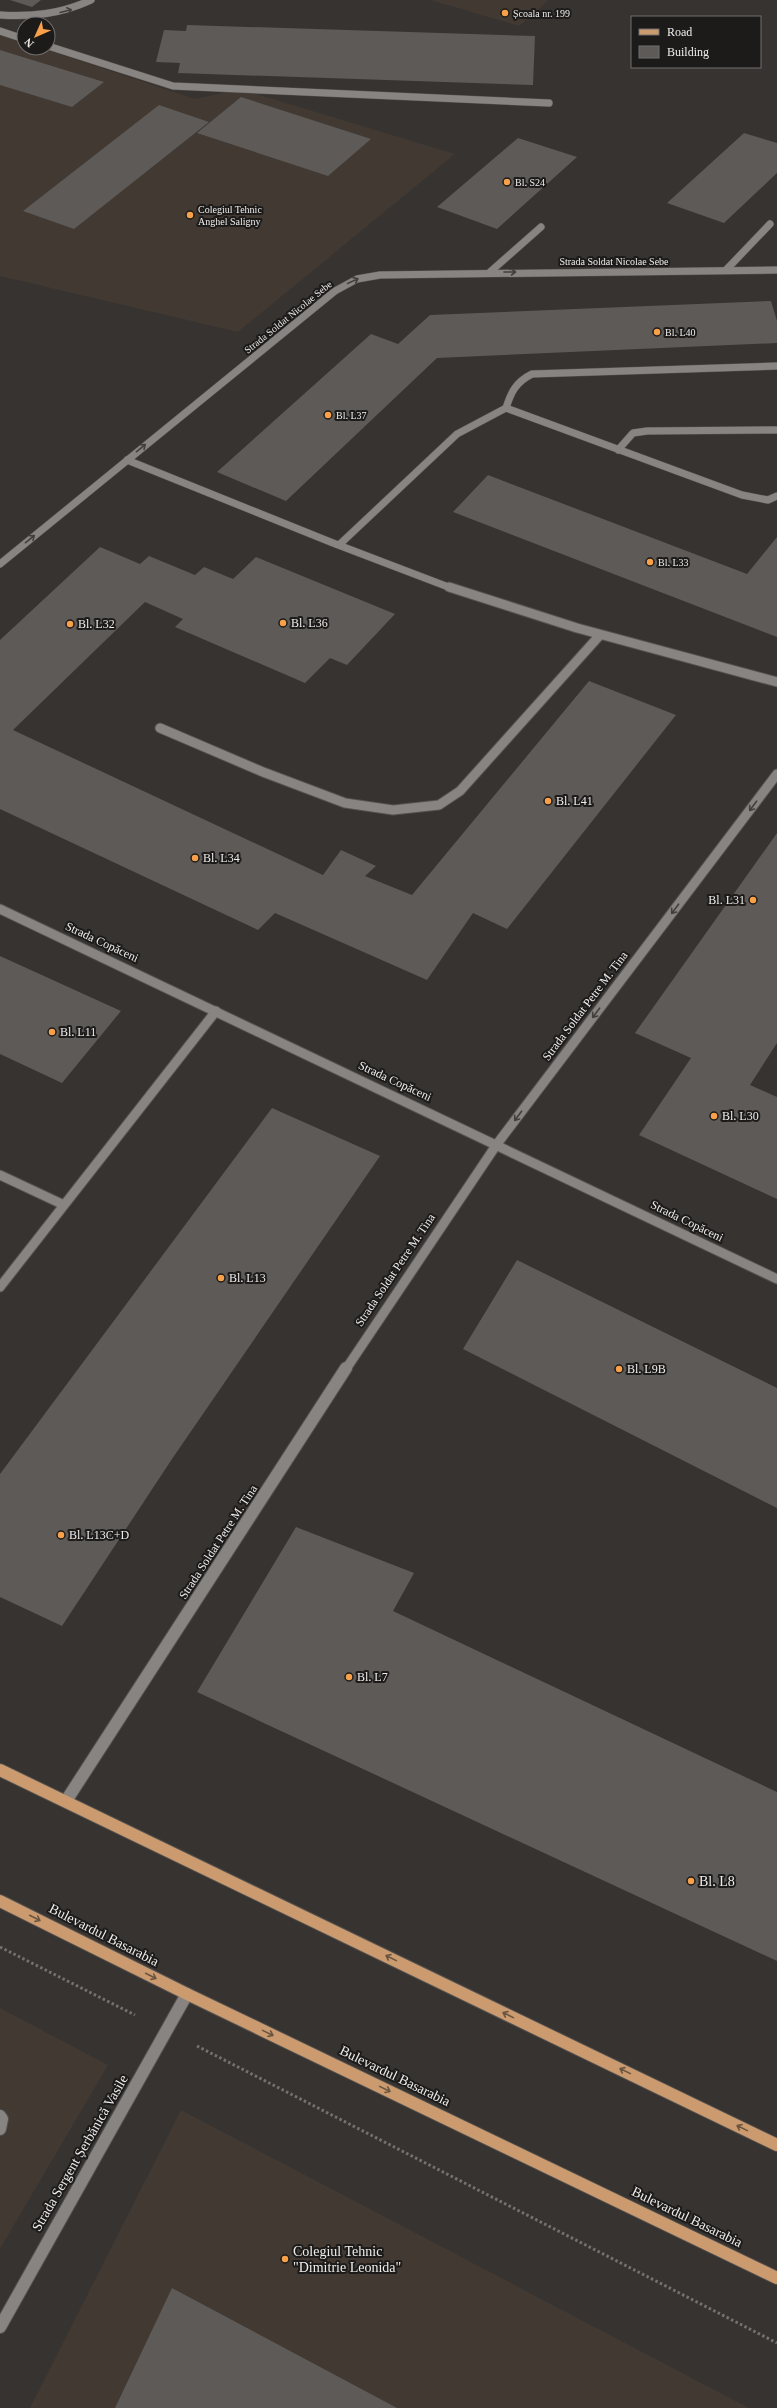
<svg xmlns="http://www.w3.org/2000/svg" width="777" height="2408" viewBox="0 0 777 2408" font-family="'Times New Roman',serif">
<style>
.built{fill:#413932}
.building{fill:#5d5a57}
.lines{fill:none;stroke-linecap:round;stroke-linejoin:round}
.service-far2-casing{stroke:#545250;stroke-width:8}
.service-far1-casing{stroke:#545250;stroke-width:11}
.service-casing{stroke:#545250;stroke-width:14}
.minor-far2-casing{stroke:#545250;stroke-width:8}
.minor-far1-casing{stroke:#545250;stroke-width:11}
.minor-casing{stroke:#545250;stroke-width:14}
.primary-casing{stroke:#545250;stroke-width:14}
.path{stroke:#747170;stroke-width:3;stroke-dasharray:2.5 2.5;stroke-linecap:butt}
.service-far2{stroke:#888482;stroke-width:7}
.service-far1{stroke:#888482;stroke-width:9}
.service{stroke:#888482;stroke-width:12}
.minor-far2{stroke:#888482;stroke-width:7}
.minor-far1{stroke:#888482;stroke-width:9}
.minor{stroke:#888482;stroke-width:12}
.primary{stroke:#cb9b6f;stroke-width:12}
.oneway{stroke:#42403e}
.oneway2{stroke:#6b5540}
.poi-dot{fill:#f8a14a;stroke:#1d1b1a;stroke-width:1.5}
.labels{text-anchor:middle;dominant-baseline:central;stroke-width:4;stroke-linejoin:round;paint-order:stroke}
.far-poi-label{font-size:10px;fill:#efedec;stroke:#1d1b1a;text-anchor:start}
.far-street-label{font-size:10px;fill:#efedec;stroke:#1d1b1a}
.poi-label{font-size:12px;fill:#efedec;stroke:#1d1b1a;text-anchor:start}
.street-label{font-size:12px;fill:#efedec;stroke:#1d1b1a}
.near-poi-label{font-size:14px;fill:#efedec;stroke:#1d1b1a;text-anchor:start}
.near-street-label{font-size:14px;fill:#efedec;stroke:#1d1b1a}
</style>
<rect width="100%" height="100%" fill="#363331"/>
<path class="built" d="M430,0H549L519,26Z
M0,34L24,42V48H41L195,99L240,89L455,154L238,332L0,276Z
M0,2008L108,2065L0,2249Z
M181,2110L749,2408H30Z"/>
<path class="building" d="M10,0H41L32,7Z
M187,25L535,36L533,85L178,73L180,63L156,62L164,30L186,31Z
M0,50L104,82L72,107L0,85Z
M241,97L371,139L328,176L197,133Z
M159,105L209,122L74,229L23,211Z
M744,133L777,143V173L724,223L667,203Z
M518,138L577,157L497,229L437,207Z
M771,301L777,321V343L437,358L286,501L217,472L371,334L398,344L430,315Z
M488,475L747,574L777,537V637L453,512Z
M100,547L140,564L149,556L195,575L204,567L233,579L256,557L395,614L347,665L330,658L305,683L175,627L183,619L145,602L13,730L323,875L341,850L376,866L365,876L412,895L589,681L676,715L507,929L473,913L427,980L275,913L258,930L0,809V640Z
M777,833V1043L750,1085L777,1097V1199L639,1135L691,1058L635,1033Z
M0,956L121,1011L62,1083L0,1054Z
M272,1108L380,1156L172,1459L62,1626L0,1597V1474Z
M517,1260L777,1388V1508L463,1349Z
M296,1527L414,1573L393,1611L777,1792V1961L197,1692Z
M172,2288L397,2408H115Z"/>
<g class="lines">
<g class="service-far2-casing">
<path id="service-far2" d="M0,31L24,39
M48,46L173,86L549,103
M726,270L770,224
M490,272L541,227
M506,408L742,495L768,500L777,496
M618,450L633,433L647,431L777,430
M127,460L333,543L451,588
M339,545L457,434L506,408C511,392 516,382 532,374L777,366"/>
</g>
<g class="service-far1-casing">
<path id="service-far1" d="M449,587L577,628L777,682
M160,728L263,772L345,803L393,810L439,805L460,791L600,635
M0,1175L64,1205
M0,1287L216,1011"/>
</g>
<g class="service-casing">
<path id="service" d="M0,2116L2,2119L0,2129"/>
</g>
<g class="minor-far2-casing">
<path id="minor-far2" d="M0,15C32,17 61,14 91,0
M0,564L335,291L357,279L380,275L777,270"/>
</g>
<g class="minor-far1-casing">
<path id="minor-far1" d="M0,909L777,1279
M346,1369L497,1144L777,774"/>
</g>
<g class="minor-casing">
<path id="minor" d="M66,1801L346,1368
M0,2327L187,1994"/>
</g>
<g class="primary-casing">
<path id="primary" d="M0,1770L777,2145
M0,1901L187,1994L777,2278"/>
</g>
<path class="path" d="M0,1947L135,2015
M197,2046L777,2343"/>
<use href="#service-far2" class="service-far2"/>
<use href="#service-far1" class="service-far1"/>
<use href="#service" class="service"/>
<use href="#minor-far2" class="minor-far2"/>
<use href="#minor-far1" class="minor-far1"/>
<use href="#minor" class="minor"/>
<use href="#primary" class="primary"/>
</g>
<defs><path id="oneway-shaft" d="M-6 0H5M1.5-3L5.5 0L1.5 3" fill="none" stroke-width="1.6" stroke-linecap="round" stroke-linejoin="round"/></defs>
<g class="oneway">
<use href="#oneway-shaft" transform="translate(66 11) rotate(-14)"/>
<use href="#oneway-shaft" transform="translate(510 272)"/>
<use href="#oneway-shaft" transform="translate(353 281) rotate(-25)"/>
<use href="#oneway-shaft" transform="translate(141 448) rotate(-39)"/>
<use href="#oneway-shaft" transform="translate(30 539) rotate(-39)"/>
<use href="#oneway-shaft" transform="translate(753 806) rotate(127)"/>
<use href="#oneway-shaft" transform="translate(675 909) rotate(127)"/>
<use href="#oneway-shaft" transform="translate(596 1013) rotate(127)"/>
<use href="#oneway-shaft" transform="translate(518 1116) rotate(127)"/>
</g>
<g class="oneway2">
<use href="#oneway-shaft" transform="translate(35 1918) rotate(27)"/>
<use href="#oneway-shaft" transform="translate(391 1958) rotate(-154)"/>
<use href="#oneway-shaft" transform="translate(151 1976) rotate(27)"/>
<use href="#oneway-shaft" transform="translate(508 2015) rotate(-154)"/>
<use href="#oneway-shaft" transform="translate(268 2033) rotate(26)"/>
<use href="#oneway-shaft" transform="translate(625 2071) rotate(-154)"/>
<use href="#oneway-shaft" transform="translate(385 2089) rotate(26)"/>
<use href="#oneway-shaft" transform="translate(742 2128) rotate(-154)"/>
</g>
<g class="poi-dot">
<circle cx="505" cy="13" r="4"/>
<circle cx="507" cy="182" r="4"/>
<circle cx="190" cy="215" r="4"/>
<circle cx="657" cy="332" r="4"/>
<circle cx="328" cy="415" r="4"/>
<circle cx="650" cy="562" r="4"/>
<circle cx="283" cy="623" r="4"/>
<circle cx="70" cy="624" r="4"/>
<circle cx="548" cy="801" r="4"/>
<circle cx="195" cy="858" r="4"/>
<circle cx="753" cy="900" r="4"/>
<circle cx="52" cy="1032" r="4"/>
<circle cx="714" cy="1116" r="4"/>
<circle cx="221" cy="1278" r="4"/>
<circle cx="619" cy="1369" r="4"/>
<circle cx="61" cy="1535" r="4"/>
<circle cx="349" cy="1677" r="4"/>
<circle cx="691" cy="1881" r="4"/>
<circle cx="285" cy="2259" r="4"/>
</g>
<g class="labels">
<g class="far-poi-label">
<text x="513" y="13">Școala nr. 199</text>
<text x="515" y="182">Bl. S24</text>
<text x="198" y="209">Colegiul Tehnic<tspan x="198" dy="12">Anghel Saligny</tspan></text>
<text x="665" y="332">Bl. L40</text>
<text x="336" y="415">Bl. L37</text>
<text x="658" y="562">Bl. L33</text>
</g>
<g class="far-street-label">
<text x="614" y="261">Strada Soldat Nicolae Sebe</text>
<text transform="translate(288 317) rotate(-39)">Strada Soldat Nicolae Sebe</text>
</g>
<g class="poi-label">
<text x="291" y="623">Bl. L36</text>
<text x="78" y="624">Bl. L32</text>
<text x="556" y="801">Bl. L41</text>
<text x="203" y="858">Bl. L34</text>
<text x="745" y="900" text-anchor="end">Bl. L31</text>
<text x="60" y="1032">Bl. L11</text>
<text x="722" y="1116">Bl. L30</text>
<text x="229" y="1278">Bl. L13</text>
<text x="627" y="1369">Bl. L9B</text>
<text x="69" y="1535">Bl. L13C+D</text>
<text x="357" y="1677">Bl. L7</text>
</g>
<g class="street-label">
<text transform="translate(102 942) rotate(25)">Strada Copăceni</text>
<text transform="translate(585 1006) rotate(-53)">Strada Soldat Petre M. Tina</text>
<text transform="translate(395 1081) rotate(25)">Strada Copăceni</text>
<text transform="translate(687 1221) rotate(26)">Strada Copăceni</text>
<text transform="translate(395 1270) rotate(-56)">Strada Soldat Petre M. Tina</text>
<text transform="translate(218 1542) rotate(-57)">Strada Soldat Petre M. Tina</text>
</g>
<g class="near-poi-label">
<text x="699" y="1881">Bl. L8</text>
<text x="293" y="2251">Colegiul Tehnic<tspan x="293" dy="16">"Dimitrie Leonida"</tspan></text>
</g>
<g class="near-street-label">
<text transform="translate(104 1935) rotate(27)">Bulevardul Basarabia</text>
<text transform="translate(395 2076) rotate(26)">Bulevardul Basarabia</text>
<text transform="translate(80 2153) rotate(-60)">Strada Sergent Șerbănică Vasile</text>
<text transform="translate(687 2217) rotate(26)">Bulevardul Basarabia</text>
</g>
</g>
<rect x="631" y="16" width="130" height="52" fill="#1d1b1a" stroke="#716f6e"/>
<rect x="639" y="29" width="20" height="6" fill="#cb9b6f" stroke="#716f6e"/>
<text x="667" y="36" font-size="12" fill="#efedec">Road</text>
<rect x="639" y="46" width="20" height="12" fill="#5d5a57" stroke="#716f6e"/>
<text x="667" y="56" font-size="12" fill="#efedec">Building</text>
<g transform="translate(36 36) rotate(225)"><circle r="19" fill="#1d1b1a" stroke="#716f6e"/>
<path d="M0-3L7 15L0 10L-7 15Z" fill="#f8a14a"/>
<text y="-6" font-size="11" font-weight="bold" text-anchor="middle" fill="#efedec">N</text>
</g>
</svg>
